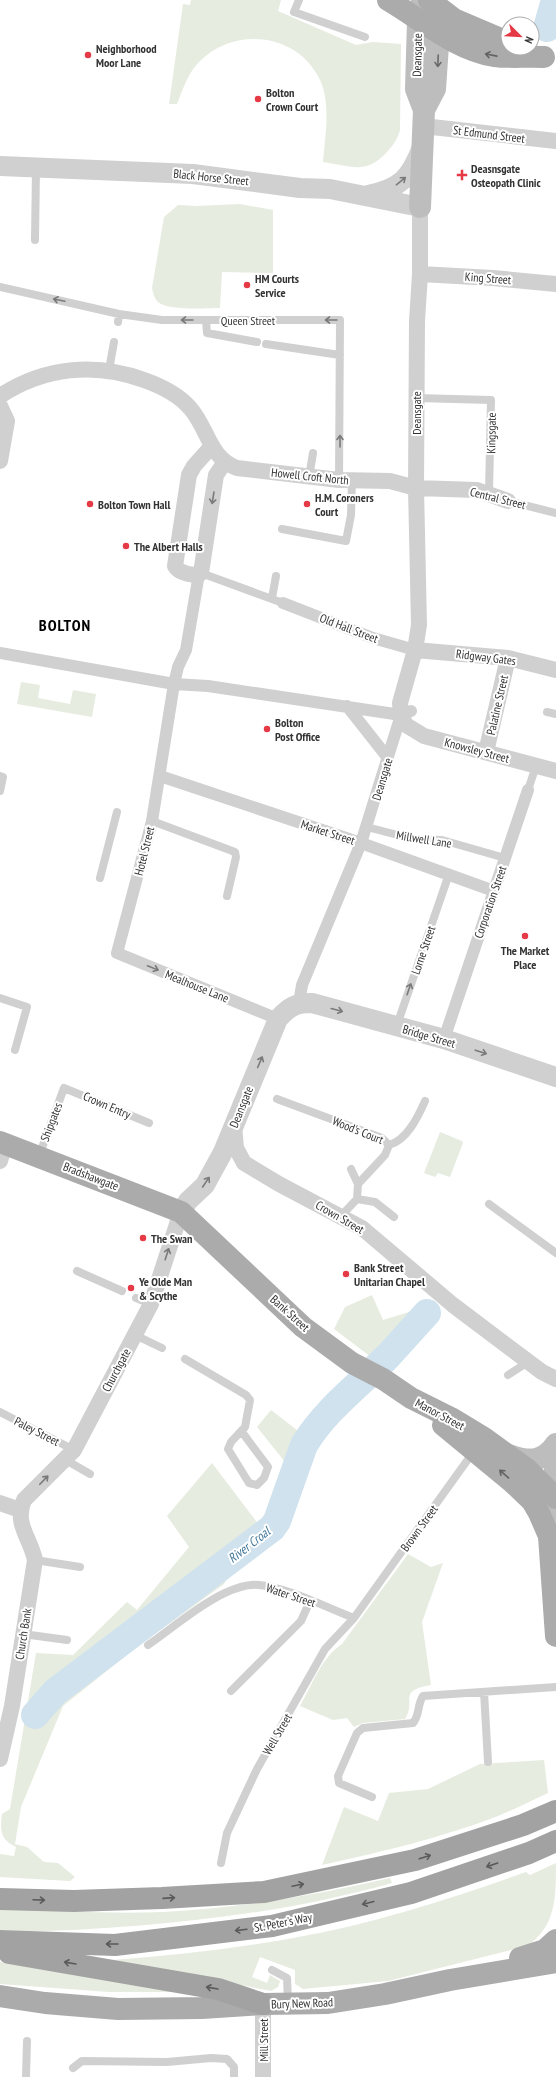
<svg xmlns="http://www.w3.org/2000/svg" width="556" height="2077" viewBox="0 0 556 2077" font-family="'PT Sans Narrow',sans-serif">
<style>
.green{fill:#e6ecdf}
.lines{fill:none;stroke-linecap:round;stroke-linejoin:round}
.river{stroke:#cfe2ee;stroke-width:28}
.service{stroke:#d0d0d0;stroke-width:8}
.pedestrian{stroke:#d0d0d0;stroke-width:12}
.minor{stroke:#d0d0d0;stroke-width:16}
.tertiary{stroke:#d0d0d0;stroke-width:20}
.secondary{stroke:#bdbdbd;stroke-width:22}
.primary{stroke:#ababab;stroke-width:22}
.trunk{stroke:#a2a2a2;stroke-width:22}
.oneway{stroke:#636363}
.oneway2{stroke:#6a6a6a}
.oneway3{stroke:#7a7a7a}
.oneway4{stroke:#5a5a5a}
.poi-dot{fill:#e63946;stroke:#fff;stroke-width:1.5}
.labels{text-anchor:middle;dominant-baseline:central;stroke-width:4;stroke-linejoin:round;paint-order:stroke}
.poi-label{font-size:12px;font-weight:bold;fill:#333;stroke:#fff;text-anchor:start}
.street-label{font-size:12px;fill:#333;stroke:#fff}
.water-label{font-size:13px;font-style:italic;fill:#3f7597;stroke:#fff}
.district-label{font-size:16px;font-weight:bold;letter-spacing:1px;fill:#000;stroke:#fff}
</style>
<rect width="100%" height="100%" fill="#fff"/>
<path class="green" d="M191,0H281L278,11L356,45L373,42L401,44L400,130C397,140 394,144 387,152C366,175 351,166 323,162C325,135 332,101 318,76C295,33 235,27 201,60C188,72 183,89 177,104H169L183,4L190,5Z
M240,204L273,210V273L222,272L220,308C207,308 168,311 158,302C154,298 153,293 152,288L164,217L178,205L196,206Z
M21,682L40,685L38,698L70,704L73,690L96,694L92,717L17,704Z
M440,1132L462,1141L463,1143L450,1177L438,1173L435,1177L424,1173Z
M372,1295L383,1320L409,1312L424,1323L396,1356L371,1357L334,1329L345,1307Z
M271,1410L315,1444L308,1451L281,1532L236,1563L224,1584L138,1646L63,1706L21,1807L15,1844L27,1847L44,1862L58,1863L75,1877L70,1881L0,1877V1854L14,1856L16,1847C0,1840 0,1830 2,1814L10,1809L36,1653L73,1655L127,1602L137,1610L189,1547L167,1516L212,1463L259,1525L266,1521L285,1462L257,1427Z
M408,1554L431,1567L443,1563L422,1622L431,1685C396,1691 417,1701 405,1719L363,1723L354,1727L347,1718L333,1720L300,1706C312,1685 321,1658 342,1644Z
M544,1760L548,1793C531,1801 515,1809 498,1816C441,1838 381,1852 322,1865L344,1807L378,1821L389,1793L428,1789L480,1764Z
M556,1863C556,1898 556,1926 527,1946L388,1981L303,1989L295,1984V1970L260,1957L252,1977L267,1983L270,1975L280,1981L278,1987L271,1991L112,1960C173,1955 233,1949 293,1938C373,1924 450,1899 526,1872L530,1875Z
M390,1878L392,1883C307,1907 221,1919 134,1926C90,1929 44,1933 0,1930V1907C54,1911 109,1914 163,1912C240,1908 316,1895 390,1878Z
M0,1962L87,1969L216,1992H109L0,1984Z"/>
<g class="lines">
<path class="river" d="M547,28L555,0
M35,1715L55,1692L272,1528L277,1521L304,1445C325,1410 359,1385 388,1356C401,1342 414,1327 427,1313"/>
<path class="service" d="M299,0L294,12L365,37
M35,240L36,168
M0,287L119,314L162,320H340L339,480
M206,320L207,333L257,342
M118,322L119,314
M266,344L340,355
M109,370L114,342
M416,398L491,400L489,493
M309,477L313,453
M508,501L556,513
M282,529L346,541L351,515L352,481
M201,573L283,603
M272,598L276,576
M547,712L556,714
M0,776L3,777L0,791
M528,790L536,766
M152,821L235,852L236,857L227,896
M367,827L413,839L442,840L505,858
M100,878L117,812
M0,998L27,1007L15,1050
M397,1025L449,874
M277,1099L382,1138L389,1145L385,1155L358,1184L357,1199L340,1217
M389,1145C407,1140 418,1117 425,1101
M39,1156L64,1088L149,1123
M351,1169L358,1184
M357,1199L375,1202L394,1217
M489,1204L556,1253
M77,1271L122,1291
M136,1298L151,1304
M135,1335L162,1348
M185,1359L246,1395L250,1400L245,1427L231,1442L228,1449L249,1483L257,1485L264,1478L268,1467L242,1432
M508,1375L528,1362
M0,1412L74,1450
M64,1459L90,1474
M35,1560L80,1567
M23,1634L67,1640
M148,1645C176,1626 224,1582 259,1585C290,1588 325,1607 354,1618
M231,1691L301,1621L310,1601
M484,1692L488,1762
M372,1797L339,1783L338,1776L357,1733L363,1728L413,1723C420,1715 417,1705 423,1696L556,1687
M221,1863L227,1833L257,1769L325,1649L354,1618L474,1451
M272,1970L287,1978L288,2002
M73,2068L82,2061L167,2062L211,2058L227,2059L234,2067V2077
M26,2077L27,2041"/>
<path class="pedestrian" d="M199,574L186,650L178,667L174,684L152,821L117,953L278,1019
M283,603L373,638L415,650
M0,653L174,684L208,686L401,715L411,711
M347,706L388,758
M160,776L361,843L494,891
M299,1003L302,985L361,843L401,715
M444,1039L528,790"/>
<path class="minor" d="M423,126L556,141
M420,207V274L417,321L416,488L419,625L415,650L400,703L401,715L406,725L424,736L556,771
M420,274L493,278L556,284
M0,396C44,367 95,362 144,380C161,386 178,394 190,408C208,428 209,458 237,468L339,480L390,481L416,488L477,490L508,501
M0,406L7,421L0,461
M211,447L194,466L189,475L175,566C179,573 194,577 201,573L216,475L225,462
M415,650L508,658L556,670
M486,752L508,658
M234,1126L236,1148L244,1163L279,1184L362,1228L453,1305L542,1372L556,1379
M0,1161L5,1144
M0,1503L20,1510
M0,1759L12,1706L35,1560C30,1537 14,1524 24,1500L74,1450L151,1304L181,1212
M263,2004V2077"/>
<path class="tertiary" d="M0,166L193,174L300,188L330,189L420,207
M368,195C401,188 410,178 422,147
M181,1212L188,1201L205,1185L223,1152L278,1019C289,1007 295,1003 312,1003L444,1039L556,1077"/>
<path class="secondary" d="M422,0L418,20L416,89L424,110
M420,207L424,110L435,89L440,16
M509,1455C528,1462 543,1463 556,1444
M549,1536L556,1458"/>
<path class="primary" d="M388,0C422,20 454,49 494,56C510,58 528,56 544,57
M429,0L454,19L508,42
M0,1142L181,1212L303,1327L352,1363L383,1379L411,1398L451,1418L484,1438L528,1470L556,1498
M443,1425L512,1482L532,1501L539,1513L549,1536L556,1636
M520,1958L545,1950L556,1940
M0,1996L45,2003L118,2009L202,2008L263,2004L328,2003L385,1994L450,1980L556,1962"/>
<path class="trunk" d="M0,1899L74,1901L162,1898L264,1892L415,1860L523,1825L556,1811
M0,1941L115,1945L272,1926L411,1893L529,1853L556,1841
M9,1953L218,1989L263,2004"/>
</g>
<defs><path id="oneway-shaft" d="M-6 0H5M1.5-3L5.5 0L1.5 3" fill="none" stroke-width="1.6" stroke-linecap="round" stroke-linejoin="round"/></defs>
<g class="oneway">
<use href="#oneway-shaft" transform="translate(491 55) rotate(-169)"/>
<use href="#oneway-shaft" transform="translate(504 1474) rotate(-139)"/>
</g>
<use class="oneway2" href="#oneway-shaft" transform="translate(438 61) rotate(92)"/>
<g class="oneway3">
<use href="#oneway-shaft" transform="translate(401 181) rotate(-39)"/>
<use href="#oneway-shaft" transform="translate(59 300) rotate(-168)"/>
<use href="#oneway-shaft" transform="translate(187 320) rotate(-180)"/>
<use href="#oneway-shaft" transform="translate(331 320) rotate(180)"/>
<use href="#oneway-shaft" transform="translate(340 441) rotate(-90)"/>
<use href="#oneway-shaft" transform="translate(213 498) rotate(99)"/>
<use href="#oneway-shaft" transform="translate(153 968) rotate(22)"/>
<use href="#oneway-shaft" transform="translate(409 989) rotate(-71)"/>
<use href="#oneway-shaft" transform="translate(337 1010) rotate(15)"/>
<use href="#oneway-shaft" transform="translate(481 1052) rotate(18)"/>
<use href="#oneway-shaft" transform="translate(260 1062) rotate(-67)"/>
<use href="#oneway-shaft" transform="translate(206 1182) rotate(-56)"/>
<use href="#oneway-shaft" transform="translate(167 1254) rotate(-72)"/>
<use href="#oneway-shaft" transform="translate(44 1480) rotate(-46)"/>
</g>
<g class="oneway4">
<use href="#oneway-shaft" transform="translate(425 1857) rotate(-18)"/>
<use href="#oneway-shaft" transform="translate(492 1865) rotate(161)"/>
<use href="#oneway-shaft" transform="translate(298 1885) rotate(-12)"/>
<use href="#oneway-shaft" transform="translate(169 1898) rotate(-4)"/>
<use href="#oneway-shaft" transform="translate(39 1900) rotate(2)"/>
<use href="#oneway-shaft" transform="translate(368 1903) rotate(166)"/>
<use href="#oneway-shaft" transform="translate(241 1930) rotate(173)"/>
<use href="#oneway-shaft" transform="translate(112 1944) rotate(180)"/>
<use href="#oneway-shaft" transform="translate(70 1963) rotate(-170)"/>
<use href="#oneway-shaft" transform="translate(212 1988) rotate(-170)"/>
</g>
<g class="poi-dot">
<circle cx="88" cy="55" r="4"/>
<circle cx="258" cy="99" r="4"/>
<path d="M460 169h4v4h4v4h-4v4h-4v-4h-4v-4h4z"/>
<circle cx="247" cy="285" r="4"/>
<circle cx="90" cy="504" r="4"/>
<circle cx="307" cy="504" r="4"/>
<circle cx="126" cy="546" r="4"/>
<circle cx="267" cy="729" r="4"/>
<circle cx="525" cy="936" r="4"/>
<circle cx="143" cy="1238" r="4"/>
<circle cx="346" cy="1274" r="4"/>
<circle cx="131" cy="1288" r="4"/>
</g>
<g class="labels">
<g class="poi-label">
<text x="96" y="48">Neighborhood<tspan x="96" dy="14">Moor Lane</tspan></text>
<text x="266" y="92">Bolton<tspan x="266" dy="14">Crown Court</tspan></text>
<text x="471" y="168">Deasnsgate<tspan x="471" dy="14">Osteopath Clinic</tspan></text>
<text x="255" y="278">HM Courts<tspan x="255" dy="14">Service</tspan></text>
<text x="315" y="497">H.M. Coroners<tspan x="315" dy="14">Court</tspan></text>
<text x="98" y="504">Bolton Town Hall</text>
<text x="134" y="546">The Albert Halls</text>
<text x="275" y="722">Bolton<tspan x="275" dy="14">Post Office</tspan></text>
<text x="525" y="950" text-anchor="middle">The Market<tspan x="525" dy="14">Place</tspan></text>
<text x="151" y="1238">The Swan</text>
<text x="354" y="1267">Bank Street<tspan x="354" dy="14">Unitarian Chapel</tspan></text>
<text x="139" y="1281">Ye Olde Man<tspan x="139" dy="14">&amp; Scythe</tspan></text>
</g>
<g class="street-label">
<text transform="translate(417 55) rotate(-89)">Deansgate</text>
<text transform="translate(489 134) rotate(7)">St Edmund Street</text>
<text transform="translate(211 177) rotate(6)">Black Horse Street</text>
<text transform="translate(488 278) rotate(4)">King Street</text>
<text x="248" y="320">Queen Street</text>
<text transform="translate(416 413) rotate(-90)">Deansgate</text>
<text transform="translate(491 433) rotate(-89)">Kingsgate</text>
<text transform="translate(310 476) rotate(6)">Howell Croft North</text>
<text transform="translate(498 498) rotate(14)">Central Street</text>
<text transform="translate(349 628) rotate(21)">Old Hall Street</text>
<text transform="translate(486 657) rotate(7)">Ridgway Gates</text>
<text transform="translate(497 705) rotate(-77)">Palatine Street</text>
<text transform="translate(477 750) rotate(15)">Knowsley Street</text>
<text transform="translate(382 779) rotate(-73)">Deansgate</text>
<text transform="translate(328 832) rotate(18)">Market Street</text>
<text transform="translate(424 839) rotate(9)">Millwell Lane</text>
<text transform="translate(144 851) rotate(-76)">Hotel Street</text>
<text transform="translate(490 902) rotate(-71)">Corporation Street</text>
<text transform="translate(423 950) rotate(-71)">Lorne Street</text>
<text transform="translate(197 986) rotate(22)">Mealhouse Lane</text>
<text transform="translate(429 1036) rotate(16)">Bridge Street</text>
<text transform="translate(107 1105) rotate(23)">Crown Entry</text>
<text transform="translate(241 1107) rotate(-68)">Deansgate</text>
<text transform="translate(51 1122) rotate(-69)">Shipgates</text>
<text transform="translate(358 1130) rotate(22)">Wood's Court</text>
<text transform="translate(91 1176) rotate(21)">Bradshawgate</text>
<text transform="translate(340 1217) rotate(30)">Crown Street</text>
<text transform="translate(290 1313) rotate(42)">Bank Street</text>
<text transform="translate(116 1370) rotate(-62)">Churchgate</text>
<text transform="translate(440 1414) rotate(28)">Manor Street</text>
<text transform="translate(37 1431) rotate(27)">Paley Street</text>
<text transform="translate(419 1528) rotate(-54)">Brown Street</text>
<text transform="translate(291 1595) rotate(18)">Water Street</text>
<text transform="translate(23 1634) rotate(-81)">Church Bank</text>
<text transform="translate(277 1734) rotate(-60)">Well Street</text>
<text transform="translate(283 1922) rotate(-11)">St. Peter's Way</text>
<text transform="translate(302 2003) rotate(-2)">Bury New Road</text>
<text transform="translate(263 2040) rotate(-90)">Mill Street</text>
</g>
<g class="water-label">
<text transform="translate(249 1545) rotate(-38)">River Croal</text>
</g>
<g class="district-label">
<text x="65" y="625">BOLTON</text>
</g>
</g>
<g transform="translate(520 36) rotate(114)"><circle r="19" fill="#ffffff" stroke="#adadad"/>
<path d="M0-3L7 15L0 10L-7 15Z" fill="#e63946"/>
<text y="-6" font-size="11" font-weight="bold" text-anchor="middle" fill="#333333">N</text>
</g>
</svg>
